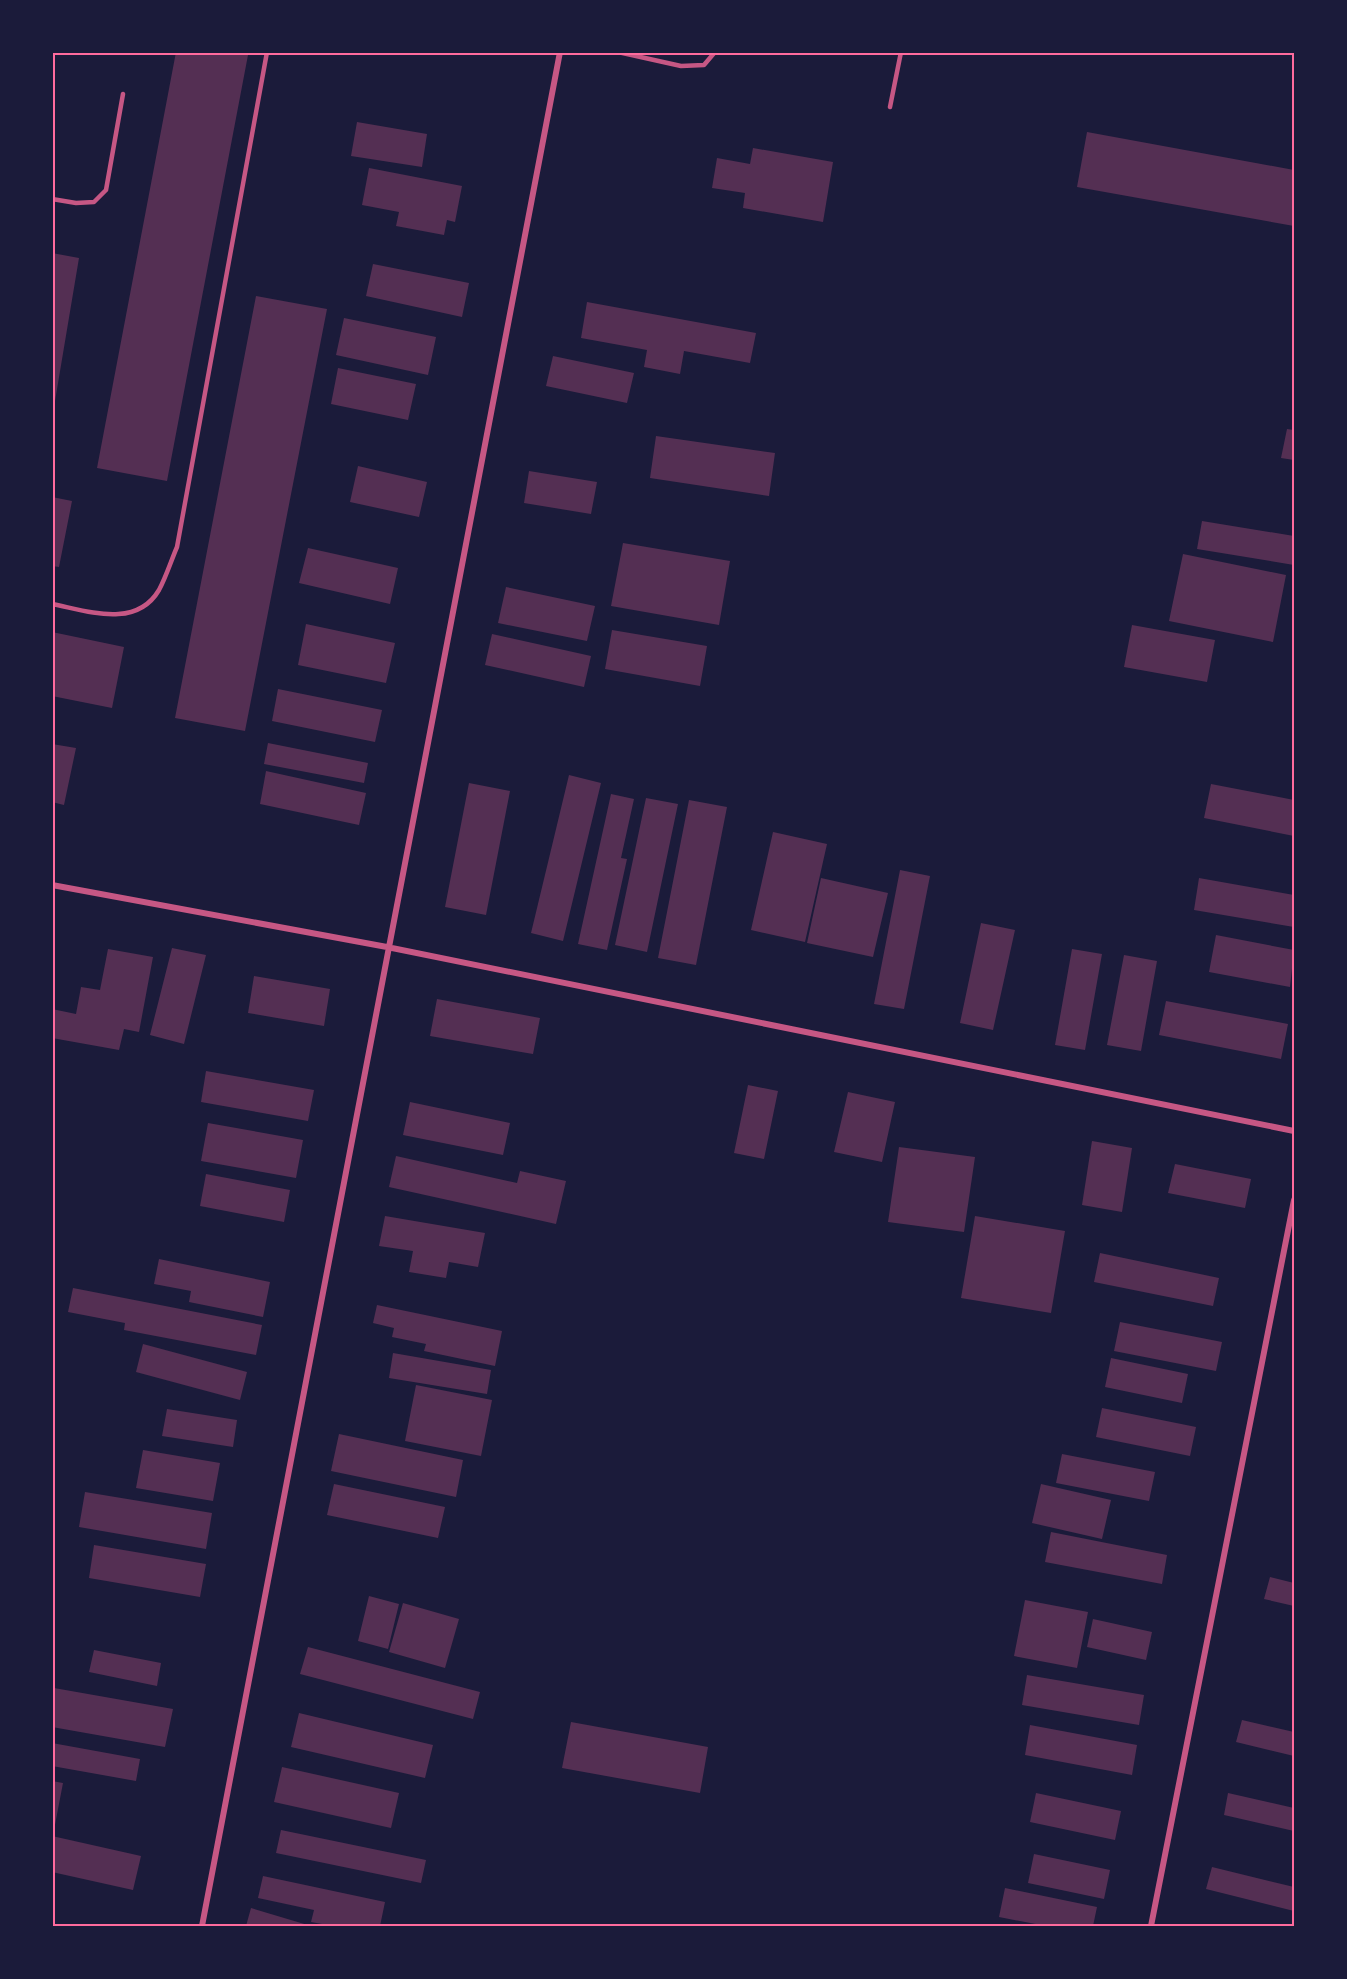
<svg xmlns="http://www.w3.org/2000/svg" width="1347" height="1979" viewBox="0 0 1347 1979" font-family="Poppins,sans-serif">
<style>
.building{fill:#542f53}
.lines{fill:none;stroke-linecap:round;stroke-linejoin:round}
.service{stroke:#c65784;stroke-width:4.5}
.minor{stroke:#c65784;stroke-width:6}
.neatline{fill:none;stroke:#ff6b9d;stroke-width:2}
</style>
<rect width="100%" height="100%" fill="#1b1b3a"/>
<path class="building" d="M176,52L248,55L167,481L97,468Z
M357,122L427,134L422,167L351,156Z
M1087,132L1294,170V226L1077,187Z
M753,148L833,162L823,222L743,208L745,193L712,188L717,158L750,164Z
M369,168L462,186L455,222L447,220L444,235L396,226L399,212L362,205Z
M52,253L79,258L54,407L52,406Z
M373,264L469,283L462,317L366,296Z
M256,296L327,309L245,731L175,718Z
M587,302L756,333L750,363L684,351L680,374L644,367L647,350L581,338Z
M344,318L436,337L428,375L336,355Z
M553,356L634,373L627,403L546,386Z
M338,368L416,384L408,420L331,404Z
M1287,429L1294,430V460L1281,458Z
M656,436L775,453L769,496L650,478Z
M358,466L427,482L419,517L350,502Z
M529,471L597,482L591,514L524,503Z
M52,497L72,501L59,567L52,566Z
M1202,521L1294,536V565L1197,549Z
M623,543L730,561L719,625L611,606Z
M308,548L398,568L390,604L299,583Z
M1183,554L1286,575L1273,642L1169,621Z
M506,587L595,606L587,641L498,623Z
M306,624L395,643L386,683L298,665Z
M1132,625L1215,640L1207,682L1124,667Z
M612,630L707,646L700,686L605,669Z
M52,632L124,647L112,708L52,696Z
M492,634L591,656L584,687L485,665Z
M278,689L382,710L375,742L272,721Z
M268,743L368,763L364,783L264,764Z
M52,744L76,748L64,805L52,802Z
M266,771L366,793L359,825L260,804Z
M569,775L601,783L563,941L531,933Z
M469,783L510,791L486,915L445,907Z
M1211,784L1294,800V836L1204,818Z
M611,794L634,799L621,858L627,859L607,950L578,944Z
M646,798L678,804L647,952L615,945Z
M689,800L727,807L696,965L658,958Z
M773,832L827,844L805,942L751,930Z
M900,870L930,876L904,1009L874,1004Z
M821,878L888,893L873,957L807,943Z
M1199,878L1294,895V927L1194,910Z
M981,923L1015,930L993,1030L960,1023Z
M1216,935L1294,950L1290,987L1209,972Z
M172,948L206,955L184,1044L150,1035Z
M108,949L153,957L139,1032L124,1029L119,1050L52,1038V1009L76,1014L81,987L100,990Z
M1072,949L1102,954L1085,1050L1055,1045Z
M1124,955L1157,961L1141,1051L1107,1045Z
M254,976L330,989L324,1026L248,1013Z
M437,999L540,1018L533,1054L430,1036Z
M1166,1001L1288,1024L1281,1059L1159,1035Z
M206,1071L314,1090L308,1121L201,1102Z
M748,1085L778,1091L764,1159L734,1153Z
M848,1092L895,1102L882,1162L834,1152Z
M410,1102L510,1123L503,1155L403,1135Z
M208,1123L303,1140L296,1178L201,1161Z
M1092,1141L1132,1148L1122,1212L1082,1205Z
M899,1147L975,1157L964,1232L888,1222Z
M396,1156L517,1183L520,1171L566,1181L556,1224L389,1187Z
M1175,1164L1251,1179L1245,1208L1168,1193Z
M206,1174L290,1190L284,1222L200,1206Z
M385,1216L485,1233L478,1267L449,1262L446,1278L409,1272L413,1251L379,1246Z
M975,1216L1065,1231L1051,1313L961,1298Z
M1100,1253L1219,1278L1213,1306L1094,1282Z
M159,1259L270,1282L263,1317L189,1302L191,1291L154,1284Z
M73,1288L262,1325L256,1355L124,1330L125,1323L68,1312Z
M377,1305L502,1331L495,1366L424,1351L426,1344L392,1337L394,1328L373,1323Z
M1120,1322L1222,1342L1216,1371L1114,1351Z
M143,1344L247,1372L240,1400L136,1372Z
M393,1353L491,1370L487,1394L389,1378Z
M1111,1358L1188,1374L1182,1403L1105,1387Z
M416,1385L492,1400L481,1456L405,1441Z
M1102,1408L1196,1427L1190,1456L1096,1437Z
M167,1409L237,1420L233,1447L162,1436Z
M339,1434L463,1460L456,1497L331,1471Z
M143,1450L220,1463L213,1501L136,1488Z
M1062,1454L1155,1472L1149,1501L1056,1483Z
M334,1484L445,1507L438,1538L327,1515Z
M1041,1484L1111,1500L1102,1539L1032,1523Z
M85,1492L212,1513L206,1549L79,1527Z
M1051,1532L1167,1555L1162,1584L1045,1562Z
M94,1545L206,1564L200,1597L89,1578Z
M1270,1577L1294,1583V1606L1264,1599Z
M369,1596L399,1604L388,1649L358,1641Z
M1025,1600L1088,1612L1077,1668L1014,1656Z
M403,1603L459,1619L445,1668L389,1652Z
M1093,1619L1152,1632L1146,1660L1087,1647Z
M308,1647L480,1692L473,1719L300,1674Z
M94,1650L161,1663L157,1686L89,1672Z
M1027,1675L1144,1695L1139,1725L1022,1705Z
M54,1688L173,1709L165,1747L52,1727Z
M299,1713L433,1745L425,1778L291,1747Z
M1242,1720L1294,1732V1756L1236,1742Z
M571,1722L708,1747L700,1793L562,1768Z
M1030,1725L1137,1745L1132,1775L1025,1755Z
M52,1743L140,1759L136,1781L52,1766Z
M282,1767L399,1793L391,1828L274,1802Z
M52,1781L63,1783L54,1830H52Z
M1036,1793L1121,1811L1115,1840L1030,1822Z
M1228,1793L1294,1808V1831L1224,1815Z
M281,1830L426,1860L421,1883L276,1853Z
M52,1836L141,1856L133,1890L52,1872Z
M1034,1854L1110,1870L1104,1899L1028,1883Z
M1212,1867L1294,1887V1911L1206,1889Z
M263,1876L385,1902L380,1926H333L311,1922L314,1910L258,1898Z
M1005,1888L1097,1907L1093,1926H1046L999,1917Z
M251,1908L311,1926H246Z"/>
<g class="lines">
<path class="service" d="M618,52L681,66L704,65L715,52
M890,107L901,52
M52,199L76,203L94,202L106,190L123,94
M52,604C88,611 136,629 159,590C166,577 171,561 177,547L267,52"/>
<path class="minor" d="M52,885L387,947L1294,1131
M202,1926L560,52
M1151,1926L1294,1200"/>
</g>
<rect width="1347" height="1979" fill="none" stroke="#1b1b3a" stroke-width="108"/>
<rect x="54" y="54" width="1239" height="1871" class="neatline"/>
</svg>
